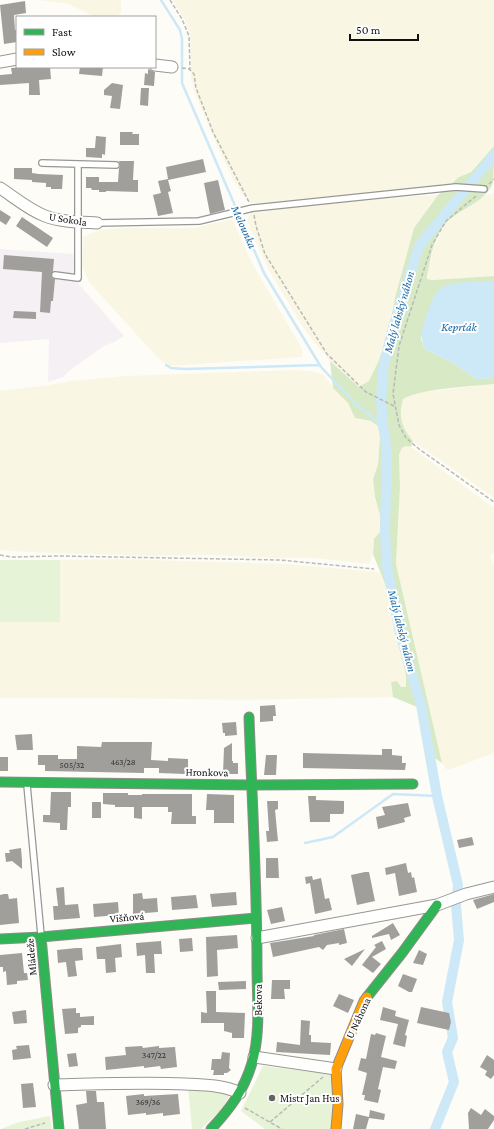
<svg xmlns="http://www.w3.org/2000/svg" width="494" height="1129" viewBox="0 0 494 1129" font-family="'Crimson Pro',serif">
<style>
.industrial{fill:#f5f0f3}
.farmland{fill:#f9f7e4}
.green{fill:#e7f3d7}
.forest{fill:#d8eac5}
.water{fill:#cde8f7}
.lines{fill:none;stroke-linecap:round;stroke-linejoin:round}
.stream{stroke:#cde8f7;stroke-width:2.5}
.canal{stroke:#cde8f7;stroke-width:10}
.building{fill:#a19f9c}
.lane-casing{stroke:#979795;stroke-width:8}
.street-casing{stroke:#979795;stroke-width:13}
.fast-casing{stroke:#8e8d8b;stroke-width:11}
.slow-casing{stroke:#8e8d8b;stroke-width:11}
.path{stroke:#b9b9b8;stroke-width:1.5;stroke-dasharray:4 2;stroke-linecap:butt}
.lane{stroke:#fffffe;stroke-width:5.5}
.street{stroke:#fffffe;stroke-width:11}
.fast{stroke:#30b455;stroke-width:9}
.slow{stroke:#ff9f0a;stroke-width:9}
.poi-dot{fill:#646362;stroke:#fff;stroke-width:1.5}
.labels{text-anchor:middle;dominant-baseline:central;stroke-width:4;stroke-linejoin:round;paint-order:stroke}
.number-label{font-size:9px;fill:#353434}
.street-label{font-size:11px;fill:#111;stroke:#fff}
.poi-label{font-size:11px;fill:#111;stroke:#fff;text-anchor:start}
.water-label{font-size:12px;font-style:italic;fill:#1768a6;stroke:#fff}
</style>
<rect width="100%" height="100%" fill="#fdfcf7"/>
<path class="industrial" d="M0,249L73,254L77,282L124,336L114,342L104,346L70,370L63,377L48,382L49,339L0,343Z"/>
<path class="farmland" d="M38,0H121V13L116,17L93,16L69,4Z
M172,0H494V146L470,172L459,177L449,184L254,204L246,200L234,181L213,136L194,91L191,76L190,36L185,20Z
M494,193V276L427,280L428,268L434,247L444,226L452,218L485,196Z
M438,195L429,206L398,288L390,317L387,339L378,362L369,381L359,387L330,361L314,342L301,324L270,272L252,234L247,219L252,211L402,197Z
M232,219L253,265L297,340L302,349V357L168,366L156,356L89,282L82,265L83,237L100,230L123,228H195Z
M293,370L311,371L324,375L333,388L348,403L355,418L371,421L378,426L380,436L378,465L373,479L375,497L380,515V532L374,539L373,554L369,564L313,558H274L211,555L152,556L24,552L0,550V391L50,385L71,381L125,376Z
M494,384V498L413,441L405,432L401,421L400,408L403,399L411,395L424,392Z
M406,446L411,447L494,508V554L490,555L494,567V753L451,769H446L442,763L396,564L400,487L399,455L402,448Z
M114,559L287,564L379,572L387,589L406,676V687H401L391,682L393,697L247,700L110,698H0V622L60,621V560Z"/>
<path class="green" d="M0,560H60V622H0Z
M263,1066L332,1074L331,1129H265L241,1111Z
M188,1087C200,1088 223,1086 229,1097L220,1111L201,1129H192Z
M50,1116L52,1129H1L19,1122Z"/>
<path class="forest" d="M494,146C494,154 494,176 493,183C485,204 456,209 443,227C433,241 430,260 427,276V279L432,280L494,276V282L456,283L425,320L421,339L425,349L450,361L477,379L494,378V384C469,387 423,388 403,399C398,417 402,428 413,441L411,447L406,446L402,448L399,455L400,487L396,564L442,763L425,751L417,707L393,697L391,682L397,681L401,687H406V676L387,589L373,554L374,539L380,532V515L375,497L373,479L378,465L380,436L378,426L371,421L355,418L348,403L333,388L330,361L359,387L369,381L378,362L387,339L395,298L414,228L438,195L459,177L471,172Z"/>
<path class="water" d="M494,282V378L477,379L450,361L425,349C419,335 422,328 427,314C430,306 432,298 438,291C448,280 479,282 494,282Z"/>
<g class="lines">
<path class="stream" d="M161,0L180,30L182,39V83L264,273L321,367L354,402L383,426
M166,365L171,368L185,369L320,365
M305,843L333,837L393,794L437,796"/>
<path class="canal" d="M435,1129L454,1082L447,1052L453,1038L447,1002L459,940L456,906L458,885L437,796L421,705L400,633L387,567L385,533L387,449L383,426L381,401L383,369L393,327L419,246L494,155"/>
</g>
<path class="building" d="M25,1L26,13L14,15L15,30H17V42L4,44L0,5Z
M25,67H50L51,79L39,80L40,95H29V83L0,85V75L12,74L11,68Z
M80,67H103L102,76L79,74Z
M148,69L155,72L154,86L144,85L145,73L148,74Z
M112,83L123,85L120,109L110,108L112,96L104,95V90Z
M141,88H149L148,106L140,105Z
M120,132H133L132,134H139V145H120Z
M96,136L106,137L105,155L102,154V158L86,157V148H95Z
M203,159L206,172L168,180L171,191L168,192L173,213L158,216L153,195L161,193L158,181L168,179L166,167Z
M119,161H134L133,180H138V192L106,191V192H99V190H92L91,188H86V177H99V182H118L119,168L120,166Z
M14,168H32V173L39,174L63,175L62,189H51V187H46V183L32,182V180L14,179Z
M218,180L225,210L210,214L204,183Z
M0,210L11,217L6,225L0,221Z
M22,217L53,238L47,247L16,226Z
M4,255L54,259L53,271L51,275L52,278L55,279L53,301H51L50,313L40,312L42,272L3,269Z
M14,311L36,312V319L13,318Z
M275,705L276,716H273V721L260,722V706Z
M236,722L237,735L225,736V733H223L222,723Z
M32,734L33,750H17L15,735Z
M102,742H152L151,760L168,761V758L188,759V768H186L185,774L159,773V768H144V773L45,771V765H38V755H58V759H77V746L101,747Z
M232,743V761H233V763H238V774H223L224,748Z
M382,749H392V755L402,756V763H406L405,770L303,768V753L382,755Z
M266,755H277L276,775H264Z
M0,757H8V771H0Z
M51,792H71V807H68L67,830H60V823L43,822V815H50Z
M103,793H128V795H142V794H192V816H196V824H171L172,812H168V807H142V819L134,818V807H115V805L103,804Z
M207,794L234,795V823H214V810H206Z
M308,796H316V800L344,801V812L343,814H330V822H310Z
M267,801H278V809L275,810L278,841L267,842L266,831H269Z
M92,802H101V818H92Z
M408,803L411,816L404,818L405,822L378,829L376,817L385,815L382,807Z
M472,837L474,845L459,848L457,840Z
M21,848L22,860V869L12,861L6,862L5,853H10L9,850Z
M266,858H278L279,878H266Z
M406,863L408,873L411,872L412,878L414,877L417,892L399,896L395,873L386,875L385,868Z
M365,872H369L375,901L357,905L351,875Z
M312,876L313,880L321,878L325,899L329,898L332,910L315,914L310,883L306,884L305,877Z
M64,887L65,905L78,904L80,918L54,920L53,906H58L56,888Z
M236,892L237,905L212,907L210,894Z
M142,893L143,899L157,898L158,912L133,914V894Z
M4,894H8L9,899L17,898L19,923L0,925V895Z
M494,894V902L477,909L473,900Z
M196,895L198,908L172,910L171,897Z
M118,902L119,915L94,917L93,904Z
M282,907L285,921L271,924L267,910Z
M393,923L400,935L391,940L389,934L372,938V936Z
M344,929L347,943L339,945V943L327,945L323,950L319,947L273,957L270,943L314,936V935Z
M237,935L238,948L217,950L218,976L207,977L206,937Z
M192,938L193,951L180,952L179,939Z
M161,941L162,954H154L155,973H146L145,955L137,956L136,943Z
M382,941L386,949L372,957L381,964L373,973L362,965L376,947L374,945Z
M121,944L122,957L115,958L116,972L106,973L105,959H97L96,947Z
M76,948H82L83,960L75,961L77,976L68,977L66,962L58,963L57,950Z
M365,949L352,966L344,959Z
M419,950L427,954L423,965L413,963Z
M22,953L24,973H27L28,980L17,981V984L7,985L6,971L3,972V967H0V955Z
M403,974L417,979L412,992H409L398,986Z
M272,980H290V989H284L285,999H271Z
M246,981V989L219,990L218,982Z
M206,991H216V1012L245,1013L244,1038H232V1033L224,1031V1023H201V1012L207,1013Z
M339,994L354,1000L348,1013L333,1006Z
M383,1007L396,1011L395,1016L409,1020L405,1035L407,1036L405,1047L393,1044L398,1024L380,1020Z
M421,1007L449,1013L451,1022L449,1030L417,1023Z
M76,1008V1013H80V1017L94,1016V1025H81V1027L78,1028V1033L65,1034L62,1009Z
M26,1010L27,1023L14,1024L12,1012Z
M301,1020L310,1021L309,1035H311V1042L331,1043L330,1055L276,1052L277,1042L300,1045Z
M376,1033L386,1036L381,1057L397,1061L395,1069L383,1067L378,1089L381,1090L378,1103L364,1100L365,1095H362L367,1073L358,1070L361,1058L366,1059L371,1034L375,1035Z
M29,1045L31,1058L13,1060L12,1050L17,1049L16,1046Z
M142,1046L143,1048L159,1046V1048L175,1047L177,1067L161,1069L160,1066L144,1068V1066L106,1070L105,1057L126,1055L125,1047Z
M222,1052L230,1053L229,1068L231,1070L227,1073H224V1075H213L214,1070H211L212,1059H221Z
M76,1053L78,1066L69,1067L67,1054Z
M487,1055L494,1060V1075L491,1079L485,1075L487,1071L480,1067Z
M33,1083L36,1107L23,1108L21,1084Z
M86,1091H96L97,1102H104L106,1129H79L76,1105L87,1103Z
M144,1094V1096L178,1094L180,1114L163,1116V1113L146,1115V1113L128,1115L126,1096Z
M471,1108L481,1115L485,1109L494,1116V1120L488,1129H469L468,1113Z
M370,1110L385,1114L384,1120L369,1118L366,1129H353L356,1114L369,1117Z"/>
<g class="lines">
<g class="lane-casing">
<path id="lane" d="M42,163L116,165
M97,223L199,221L253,208L456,187L484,189
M55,275L78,278V164
M27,785L41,935"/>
</g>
<g class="street-casing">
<path id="street" d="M0,62L17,59
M155,65L172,67
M0,188C14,197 29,210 45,216C61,222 79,222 97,223
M257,938L437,905L466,894L494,887
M254,1057L336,1069
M54,1085C98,1084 142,1082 186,1084C205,1085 223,1085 240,1093"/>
</g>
<g class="fast-casing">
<path id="fast" d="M0,782L251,785L413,784
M41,937L59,1129
M0,939L41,937L256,918
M367,997L402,953L437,905
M211,1129C230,1109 244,1090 252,1063C261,1032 257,998 257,966C257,883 252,800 249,717"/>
</g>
<g class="slow-casing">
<path id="slow" d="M336,1129L338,1104L336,1069L364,1001L367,997"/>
</g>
<path class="path" d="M170,0L182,19L189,36L190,70
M182,68L189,69L194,74L196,88L213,132L249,202
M489,184L494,179
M476,196L446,221L432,245L399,346L393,394L399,425L406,438L419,449L494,502
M254,215L256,226L265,254L327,354L366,392L396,407
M0,555L12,557L59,556L280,560L374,569
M245,1108L282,1129
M270,1122L323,1077
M25,1129L45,1123"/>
<use href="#lane" class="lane"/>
<use href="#street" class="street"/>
<use href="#fast" class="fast"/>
<use href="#slow" class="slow"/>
</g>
<circle class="poi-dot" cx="272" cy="1098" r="4"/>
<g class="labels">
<g class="number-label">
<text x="123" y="762">463/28</text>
<text x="72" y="765">505/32</text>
<text x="154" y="1055">347/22</text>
<text x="148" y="1102">369/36</text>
</g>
<g class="street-label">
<text transform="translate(68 219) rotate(9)">U Sokola</text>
<text transform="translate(207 772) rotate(1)">Hronkova</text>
<text transform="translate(127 917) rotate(-5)">Višňová</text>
<text transform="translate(31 957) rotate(-95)">Mládeže</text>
<text transform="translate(258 1000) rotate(-90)">Bekova</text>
<text transform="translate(358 1018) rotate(-65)">U Náhona</text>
</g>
<g class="poi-label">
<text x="280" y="1098">Mistr Jan Hus</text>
</g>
<g class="water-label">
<text transform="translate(244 227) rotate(66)">Melounka</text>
<text transform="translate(399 312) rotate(-74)">Malý labský náhon</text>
<text x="459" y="327">Keprťák</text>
<text transform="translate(402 631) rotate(76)">Malý labský náhon</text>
</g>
</g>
<rect x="16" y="16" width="140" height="52" fill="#ffffff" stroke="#a0a0a0"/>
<rect x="24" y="29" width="20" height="6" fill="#30b455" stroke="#a0a0a0"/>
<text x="52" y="36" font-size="12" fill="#111111">Fast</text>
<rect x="24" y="49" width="20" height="6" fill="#ff9f0a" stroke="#a0a0a0"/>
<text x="52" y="56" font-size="12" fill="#111111">Slow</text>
<path d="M350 34v6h68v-6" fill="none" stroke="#111111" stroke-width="2"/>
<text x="356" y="34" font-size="12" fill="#111111" stroke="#ffffff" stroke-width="3" paint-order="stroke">50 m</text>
</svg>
